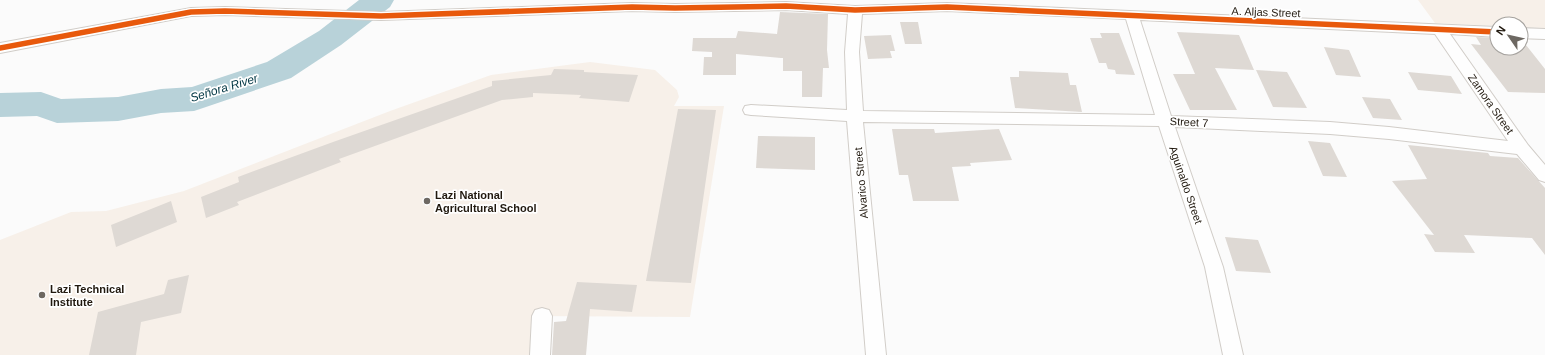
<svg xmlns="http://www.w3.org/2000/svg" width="1545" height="355" viewBox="0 0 1545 355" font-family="Helvetica,sans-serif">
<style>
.built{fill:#f7f0e9}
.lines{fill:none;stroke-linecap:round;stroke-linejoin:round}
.river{fill:#b8d2d9;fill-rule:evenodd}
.building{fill:#ded9d4}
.minor-casing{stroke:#d1cdc8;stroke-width:2}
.minor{fill:#fefefe;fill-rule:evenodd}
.cycleway-casing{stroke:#fff;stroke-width:8}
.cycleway{stroke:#e8590c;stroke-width:5.5}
.poi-dot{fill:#6d6862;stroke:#fff;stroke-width:1.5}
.labels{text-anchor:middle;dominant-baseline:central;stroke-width:3.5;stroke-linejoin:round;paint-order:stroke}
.street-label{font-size:11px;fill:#21190f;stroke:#fff}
.poi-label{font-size:11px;font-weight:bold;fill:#21190f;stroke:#fff;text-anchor:start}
.water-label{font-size:12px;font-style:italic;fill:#003643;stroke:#fff}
</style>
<rect width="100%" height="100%" fill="#fbfbfb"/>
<path class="built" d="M1418,0H1545V28L1521,27V24H1497V26L1435,23Z
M590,62L655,70L677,90L679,97L674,106H724L690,317L534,316L530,355H0V240L71,212L106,211L184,191L390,111L491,75Z"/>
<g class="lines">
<path class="river" d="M359,0H394L390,7L341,45L291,78L206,107L194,111L161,113L118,121L57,123L37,116L0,117V93L41,92L61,99L118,97L161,89L192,87L267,62L319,31Z"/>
</g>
<path class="building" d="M780,12L828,14L827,50L829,68H823L822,97H802V71H783V58H781L736,54V75H703L704,57H712V52L692,51L693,38H736L738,31L777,34Z
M900,22H918L922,44H905Z
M1177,32L1239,35L1254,70L1215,68L1237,110H1190L1173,74H1195Z
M1100,33H1119L1135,75L1116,74L1115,70L1108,69L1106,63H1099L1090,38H1102Z
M891,35L895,51H890L892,58L868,59L864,36Z
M1476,37L1497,38V48H1521L1522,40L1545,69V93L1508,92L1471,44L1481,45Z
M1324,47L1349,50L1361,77L1336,75Z
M554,69L584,70V72L638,75L629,102L579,98L581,95L533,93V97L502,100L339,159L341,162L237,202L239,205L206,218L201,197L239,182L238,177L333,142L492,86V81L551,75Z
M1256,70L1287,72L1307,108L1273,107Z
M1019,71L1068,73L1070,85H1076L1082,112L1015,108L1010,77H1019Z
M1408,72L1451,76L1462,94L1418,90Z
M1362,97L1390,99L1402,120L1373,118Z
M678,109L716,110L691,283L646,281Z
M892,129H934L935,133L999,129L1012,160L970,163L971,166L952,167L959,201H913L908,175H899Z
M758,136L815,137V170L756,168Z
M1308,141L1330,143L1347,177L1323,176Z
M1408,145L1488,153L1490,156L1518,158L1545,188V255L1532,238L1464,235L1475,253L1435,252L1424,234L1434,235L1392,181L1427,179Z
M171,201L177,222L116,247L111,225Z
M1225,237L1258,240L1271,273L1236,271Z
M189,275L181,313L141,322L136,355H89L98,312L164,294L168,280Z
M577,282L637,285L632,312L590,309L586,355H552L554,322L566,321Z"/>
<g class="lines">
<g class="minor-casing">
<path id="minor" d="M786,2L855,6L947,3L1497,27V37L1450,34L1528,145L1545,165V182L1539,180L1517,154L1389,139L1330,134L1175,127L1223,267L1243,355H1223L1205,267L1159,126L863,122L886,355H866L847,121L751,115L745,114L743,110L745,106L751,105L847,110L845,52L848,14L786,10L675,12L632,11L381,20L225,15L191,16L0,53V43L191,8L225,7L381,12L632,3L675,4ZM947,11L1126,19L1155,115L863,111L859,52L862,14ZM1140,20L1435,34L1508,141L1389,127L1330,122L1171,116Z
M1521,28L1545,29V39L1521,38Z
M542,308L549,310L552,316L550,355H530L532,316L535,310Z"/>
</g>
<use href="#minor" class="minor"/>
<g class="cycleway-casing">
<path id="cycleway" d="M0,48L191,12L225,11L381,16L632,7L675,8L786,6L855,10L947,7L1497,32"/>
</g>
<use href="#cycleway" class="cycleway"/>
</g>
<g class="poi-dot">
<circle cx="427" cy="201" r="4"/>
<circle cx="42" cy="295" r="4"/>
</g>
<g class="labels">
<g class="street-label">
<text transform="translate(1266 12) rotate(2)">A. Aljas Street</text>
<text transform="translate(1491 104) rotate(55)">Zamora Street</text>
<text transform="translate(1189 122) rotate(3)">Street 7</text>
<text transform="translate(861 183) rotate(-95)">Alvarico Street</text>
<text transform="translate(1186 185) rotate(71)">Aguinaldo Street</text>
</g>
<g class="poi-label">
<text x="435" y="195">Lazi National<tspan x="435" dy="13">Agricultural School</tspan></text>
<text x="50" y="289">Lazi Technical<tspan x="50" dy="13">Institute</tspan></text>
</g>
<g class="water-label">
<text transform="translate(224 88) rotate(-17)">Señora River</text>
</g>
</g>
<g transform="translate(1509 36) rotate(304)"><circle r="19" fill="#ffffff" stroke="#a6a39f"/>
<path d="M0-3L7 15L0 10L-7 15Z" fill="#6d6862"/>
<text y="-6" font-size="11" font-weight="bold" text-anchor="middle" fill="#21190f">N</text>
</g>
</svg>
